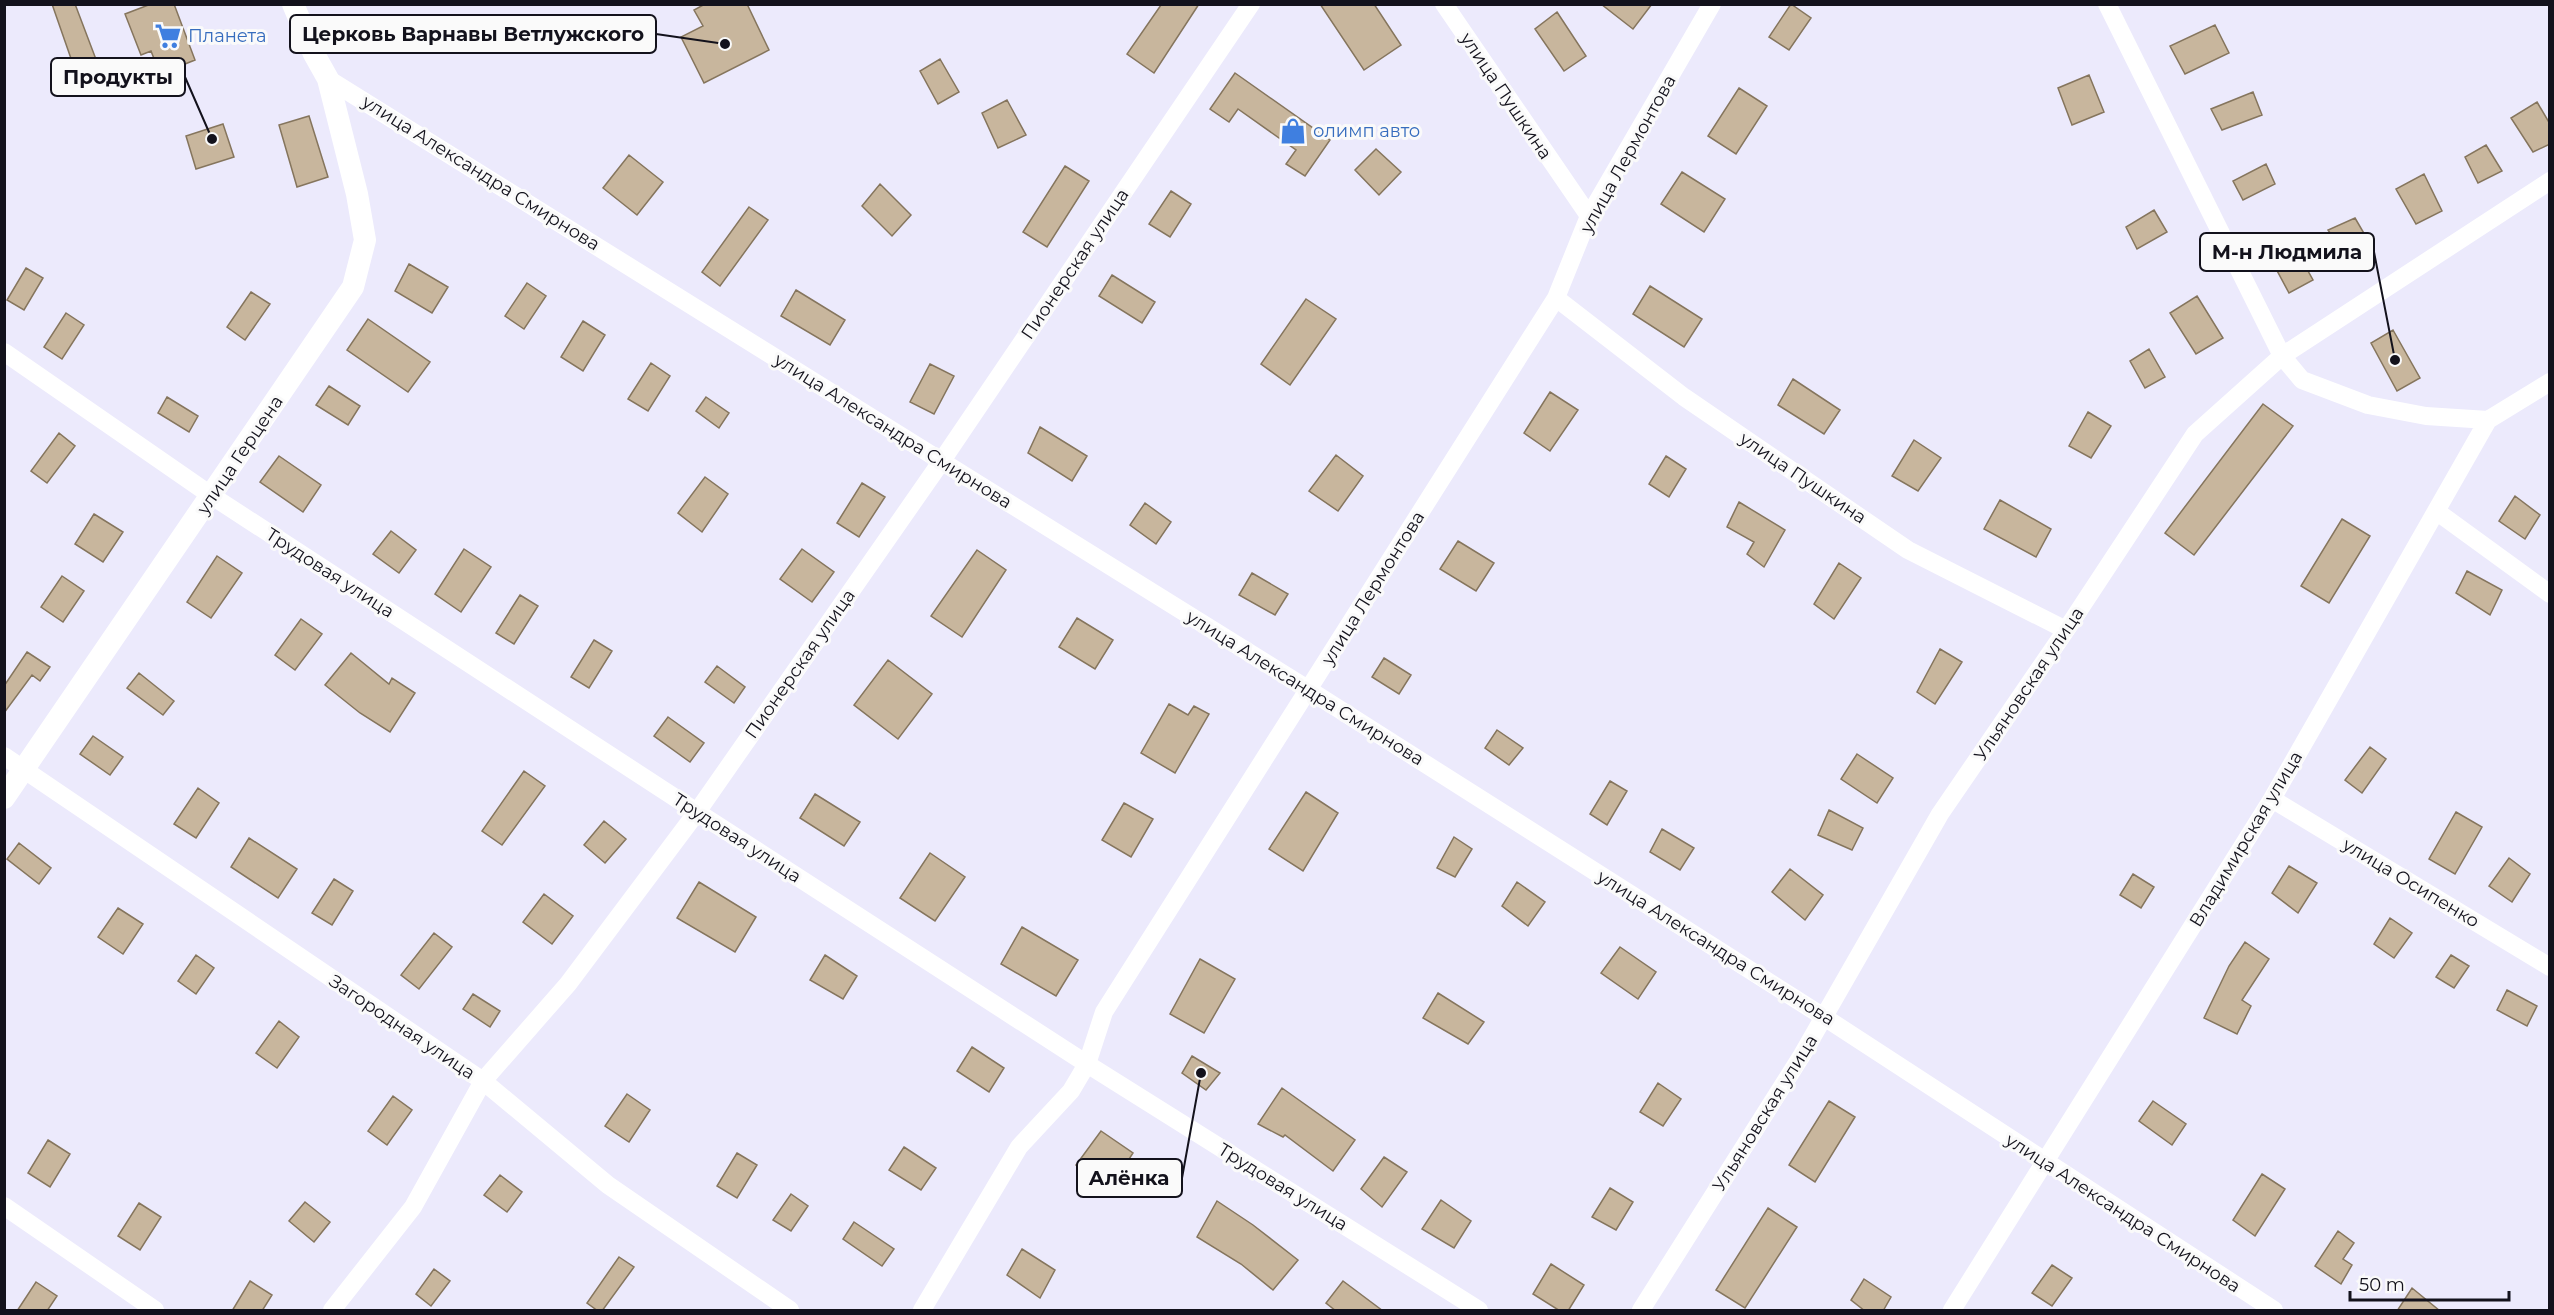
<svg xmlns="http://www.w3.org/2000/svg" width="2554" height="1315" viewBox="0 0 2554 1315" font-family="Montserrat,sans-serif">
<style>
.building{fill:#c8b69d;stroke:#85755d;stroke-width:1.5}
.lines{fill:none;stroke-linecap:round;stroke-linejoin:round}
.minor{stroke:#fff;stroke-width:18}
.tertiary{stroke:#fff;stroke-width:22}
.labels{text-anchor:middle;dominant-baseline:central;stroke-width:6;stroke-linejoin:round;paint-order:stroke}
.shop-label{font-size:18px;fill:#366cbe;stroke:#fafafa;text-anchor:start}
.street-label{font-size:18px;fill:#13121c;stroke:#fafafa}
.leader{fill:none;stroke:#13121c;stroke-width:2}
.callout-dot{fill:#13121c;stroke:#fafafa;stroke-width:2}
.callout{fill:#fafafa;stroke:#13121c;stroke-width:2}
.callout-label{font-size:20px;text-anchor:middle;font-weight:bold;fill:#13121c}
</style>
<rect width="100%" height="100%" fill="#eceafc"/>
<path class="building" d="M52,4H75L97,62L75,70Z
M151,4H174L195,60L160,74L151,51L141,55L125,14Z
M705,4H747L769,50L704,83L681,37L703,26L694,10Z
M1199,4L1154,73L1127,54L1161,5Z
M1320,4H1374L1401,45L1364,70Z
M1601,4H1652L1633,29Z
M1791,4L1811,18L1789,50L1769,37Z
M1557,12L1586,56L1564,71L1535,29Z
M2215,25L2229,53L2185,74L2170,46Z
M940,59L959,92L938,104L920,71Z
M1235,73L1330,140L1305,176L1286,164L1296,150L1238,109L1229,122L1210,109Z
M2089,75L2104,112L2072,125L2058,88Z
M1739,88L1767,106L1736,154L1708,136Z
M2253,92L2262,115L2222,130L2211,109Z
M1007,100L1026,135L998,148L982,113Z
M2537,102L2550,124V144L2533,152L2511,118Z
M309,116L328,177L297,187L279,125Z
M223,124L234,157L196,169L186,136Z
M2486,145L2502,171L2478,183L2465,157Z
M1376,149L1401,172L1379,195L1355,170Z
M629,155L663,182L637,215L603,188Z
M2266,164L2275,184L2243,200L2233,181Z
M1065,166L1089,181L1047,247L1023,232Z
M1682,172L1725,199L1704,232L1661,204Z
M2424,174L2442,211L2416,224L2396,189Z
M880,184L911,215L892,236L862,206Z
M1171,191L1191,204L1170,237L1149,224Z
M749,207L768,220L720,286L702,272Z
M2154,210L2167,232L2137,249L2126,227Z
M2355,218L2372,247L2350,262L2328,230Z
M2298,253L2313,280L2289,293L2274,265Z
M409,264L448,287L432,313L395,291Z
M26,268L43,278L24,310L7,300Z
M1112,275L1155,302L1142,323L1099,296Z
M527,283L546,296L524,329L505,316Z
M1650,286L1702,319L1684,347L1633,314Z
M796,290L845,320L830,345L781,316Z
M251,292L270,304L245,340L227,327Z
M2197,296L2223,338L2196,354L2170,313Z
M1306,299L1336,319L1290,385L1261,364Z
M66,313L84,325L62,359L44,347Z
M368,319L430,362L408,392L347,350Z
M583,321L605,335L583,371L561,357Z
M2393,330L2420,378L2397,391L2371,343Z
M2149,349L2165,377L2145,388L2130,361Z
M651,363L670,376L648,411L628,399Z
M930,364L954,376L934,414L910,402Z
M1793,379L1840,410L1824,434L1778,405Z
M329,386L360,406L348,425L316,405Z
M1550,392L1578,410L1550,451L1524,433Z
M167,397L198,416L189,432L158,413Z
M706,397L729,413L719,428L696,411Z
M2263,404L2293,426L2194,555L2165,533Z
M2088,412L2111,426L2091,458L2069,446Z
M1040,427L1087,456L1072,481L1028,453Z
M59,433L75,446L47,483L31,471Z
M1914,440L1941,458L1918,491L1892,476Z
M1336,455L1363,476L1338,511L1309,491Z
M279,456L321,485L303,512L260,482Z
M1666,456L1686,469L1669,497L1649,484Z
M705,477L728,494L702,532L678,513Z
M862,483L885,497L859,537L837,523Z
M2515,496L2540,515L2525,539L2499,521Z
M2000,500L2051,529L2036,557L1984,529Z
M1739,502L1785,530L1764,567L1747,554L1754,542L1727,527Z
M1145,503L1171,522L1156,544L1130,525Z
M94,514L123,532L103,562L75,544Z
M2342,519L2370,536L2329,603L2301,586Z
M391,531L416,550L399,573L373,554Z
M1458,541L1494,563L1476,591L1440,569Z
M464,549L491,567L461,612L435,594Z
M802,549L834,572L812,602L780,579Z
M977,550L1006,570L962,637L931,616Z
M217,556L242,573L211,618L187,602Z
M1839,563L1861,578L1834,619L1814,604Z
M2467,571L2502,590L2490,615L2456,593Z
M1252,573L1288,594L1275,615L1239,595Z
M62,576L84,591L63,622L41,607Z
M520,595L538,606L514,644L496,633Z
M1077,618L1113,640L1095,669L1059,647Z
M301,619L322,634L295,670L275,655Z
M594,640L612,651L589,688L571,677Z
M1940,649L1962,662L1935,704L1917,692Z
M27,652L50,667L40,681L32,675L4,713V686Z
M351,653L389,684L392,678L415,693L390,732L360,713L325,685Z
M1384,658L1411,675L1399,694L1372,677Z
M888,660L932,694L898,739L854,705Z
M717,666L745,687L734,703L705,682Z
M139,673L174,701L163,715L127,688Z
M1169,704L1188,715L1194,706L1209,714L1175,773L1141,753Z
M668,717L704,743L690,762L654,736Z
M1497,730L1523,748L1509,765L1485,748Z
M93,736L123,757L110,775L80,754Z
M2370,747L2386,759L2362,793L2345,780Z
M1857,754L1893,778L1877,803L1841,779Z
M524,771L545,786L502,845L482,831Z
M1610,781L1627,791L1607,825L1590,814Z
M198,788L219,803L196,838L174,824Z
M1306,792L1338,813L1303,871L1269,849Z
M815,794L860,822L844,846L800,818Z
M1124,803L1153,819L1131,857L1102,840Z
M1829,810L1863,828L1852,850L1818,835Z
M2456,812L2482,827L2455,874L2429,859Z
M604,821L626,839L605,863L584,845Z
M1662,829L1694,848L1680,870L1650,852Z
M1454,837L1472,849L1455,877L1437,868Z
M249,838L297,869L278,898L231,867Z
M19,843L51,868L39,884L7,859Z
M930,853L965,877L935,921L900,898Z
M2509,858L2530,874L2512,902L2489,886Z
M2289,866L2317,883L2298,913L2272,893Z
M1790,869L1823,895L1805,920L1772,892Z
M2133,874L2154,887L2141,908L2120,895Z
M334,879L353,891L332,925L312,913Z
M699,882L756,917L735,952L677,918Z
M1517,882L1545,902L1528,926L1502,906Z
M544,894L573,916L552,944L523,922Z
M118,908L143,924L123,954L98,937Z
M2390,918L2412,933L2394,958L2374,944Z
M1022,927L1078,960L1056,996L1001,964Z
M434,933L452,947L419,989L401,975Z
M2245,942L2269,959L2242,1000L2251,1006L2237,1034L2204,1018L2229,966Z
M1620,947L1656,972L1638,999L1601,973Z
M196,955L214,968L196,994L178,981Z
M825,955L857,976L843,999L810,980Z
M2451,955L2469,966L2454,988L2436,977Z
M1200,959L1235,979L1204,1033L1170,1014Z
M2507,990L2537,1006L2527,1026L2497,1010Z
M1438,993L1484,1022L1468,1044L1423,1018Z
M473,994L500,1011L490,1027L463,1009Z
M279,1021L299,1037L277,1068L256,1053Z
M972,1047L1004,1068L989,1092L957,1071Z
M1192,1056L1220,1073L1206,1090L1182,1073Z
M1658,1083L1681,1099L1663,1126L1640,1112Z
M1282,1088L1355,1140L1333,1171L1285,1135L1283,1137L1258,1124Z
M627,1094L650,1110L629,1142L605,1126Z
M393,1096L412,1110L387,1145L368,1131Z
M1829,1101L1855,1117L1815,1182L1789,1165Z
M2153,1101L2186,1124L2172,1145L2139,1121Z
M1101,1131L1133,1153L1111,1187L1076,1165Z
M48,1140L70,1154L50,1187L28,1173Z
M904,1147L936,1168L921,1190L889,1170Z
M737,1153L757,1165L737,1198L717,1186Z
M1384,1157L1407,1172L1382,1207L1361,1189Z
M2262,1174L2285,1189L2255,1236L2233,1220Z
M500,1175L522,1192L507,1212L484,1195Z
M1610,1188L1633,1202L1616,1230L1592,1217Z
M791,1194L808,1206L791,1231L773,1220Z
M1441,1200L1471,1221L1454,1248L1422,1229Z
M1217,1201L1253,1225L1298,1260L1273,1290L1241,1264L1197,1237Z
M305,1202L330,1222L314,1242L289,1221Z
M139,1203L161,1217L140,1250L118,1236Z
M1768,1208L1797,1227L1745,1308L1716,1290Z
M854,1222L894,1249L882,1266L843,1239Z
M2338,1231L2354,1243L2343,1259L2352,1265L2341,1284L2315,1266Z
M1022,1249L1055,1270L1040,1298L1007,1275Z
M619,1257L634,1267L602,1311H598L587,1303Z
M1551,1264L1584,1285L1568,1311H1560L1533,1294Z
M2052,1265L2072,1278L2052,1306L2032,1293Z
M434,1269L450,1281L431,1306L416,1294Z
M1864,1279L1891,1297L1883,1311H1865L1851,1300Z
M250,1281L272,1295L262,1311H232Z
M1343,1281L1383,1311H1336L1326,1303Z
M36,1282L57,1296L47,1311H17Z
M2412,1288L2440,1311H2397Z"/>
<g class="lines">
<path class="minor" d="M1444,4L1589,216
M2107,4L2282,356L2302,380L2368,405L2426,416L2488,420
M328,79L1309,690L1824,1017L2274,1310
M1556,298L1684,397L1908,550L2066,630
M4,352L212,496L697,812L1087,1064L1479,1310
M2436,511L2550,594
M4,756L483,1081L608,1185L790,1310
M2272,799L2550,967
M4,1206L155,1310
M332,1310L413,1207L483,1081L568,984L697,812L941,462L1251,4
M922,1310L1019,1147L1071,1091L1087,1064L1104,1012L1556,298L1589,216L1712,4
M1641,1310L1802,1055L1940,814L2066,630L2195,434L2282,356L2550,181
M1952,1310L2272,799L2488,420L2550,382"/>
<path class="tertiary" d="M4,798L353,287L365,240L357,194L328,79L314,54L293,4"/>
</g>
<defs>
<g id="supermarket-bare" transform="scale(2.07)"><path d="M-6-5.5h2.5l.6 2H6L4.5 2H-2.5L-4.4-4H-6ZM-1.5 3.2a1.3 1.3 0 1 0 .1 0ZM3 3.2a1.3 1.3 0 1 0 .1 0Z" fill="#3f7fe0" stroke="#fafafa" stroke-width="2.5" paint-order="stroke"/></g>
<g id="shop-bare" transform="scale(2.07)"><path d="M-5-2.5h2.3a2.7 3.5 0 0 1 5.4 0H5L5.5 6h-11ZM-1.5-2.5h3a1.5 2.3 0 0 0-3 0Z" fill="#3f7fe0" stroke="#fafafa" stroke-width="2.5" paint-order="stroke"/></g>
</defs>
<g fill-rule="evenodd">
<use href="#supermarket-bare" x="168" y="36"/>
<use href="#shop-bare" x="1293" y="131"/>
</g>
<g class="labels">
<g class="shop-label">
<text x="188" y="36">Планета</text>
<text x="1313" y="131">олимп авто</text>
</g>
<g class="street-label">
<text transform="translate(1506 96) rotate(56)">улица Пушкина</text>
<text transform="translate(1628 154) rotate(-61)">улица Лермонтова</text>
<text transform="translate(481 173) rotate(32)">улица Александра Смирнова</text>
<text transform="translate(1075 264) rotate(-56)">Пионерская улица</text>
<text transform="translate(893 431) rotate(32)">улица Александра Смирнова</text>
<text transform="translate(240 455) rotate(-56)">улица Герцена</text>
<text transform="translate(1803 478) rotate(34)">улица Пушкина</text>
<text transform="translate(330 573) rotate(33)">Трудовая улица</text>
<text transform="translate(1373 588) rotate(-58)">улица Лермонтова</text>
<text transform="translate(800 664) rotate(-55)">Пионерская улица</text>
<text transform="translate(2029 684) rotate(-56)">Ульяновская улица</text>
<text transform="translate(1305 688) rotate(32)">улица Александра Смирнова</text>
<text transform="translate(737 838) rotate(33)">Трудовая улица</text>
<text transform="translate(2246 839) rotate(-59)">Владимирская улица</text>
<text transform="translate(2411 883) rotate(31)">улица Осипенко</text>
<text transform="translate(1716 948) rotate(32)">улица Александра Смирнова</text>
<text transform="translate(402 1027) rotate(34)">Загородная улица</text>
<text transform="translate(1765 1113) rotate(-58)">Ульяновская улица</text>
<text transform="translate(1283 1187) rotate(32)">Трудовая улица</text>
<text transform="translate(2123 1213) rotate(33)">улица Александра Смирнова</text>
</g>
</g>
<path class="leader" d="M725 44L656 34M212 139L185 77M2395 360L2374 252M1201 1073L1182 1178"/>
<g class="callout-dot">
<circle cx="725" cy="44" r="6"/>
<circle cx="212" cy="139" r="6"/>
<circle cx="2395" cy="360" r="6"/>
<circle cx="1201" cy="1073" r="6"/>
</g>
<g class="callout">
<rect x="290" y="15" width="366" height="38" rx="6"/>
<rect x="51" y="58" width="134" height="38" rx="6"/>
<rect x="2200" y="233" width="174" height="38" rx="6"/>
<rect x="1077" y="1159" width="105" height="38" rx="6"/>
</g>
<g class="callout-label">
<text x="473" y="41">Церковь Варнавы Ветлужского</text>
<text x="118" y="84">Продукты</text>
<text x="2287" y="259">М-н Людмила</text>
<text x="1129" y="1185">Алёнка</text>
</g>
<rect width="2554" height="1315" fill="none" stroke="#13121c" stroke-width="12"/>
<path d="M2350 1291v9h159v-9" fill="none" stroke="#13121c" stroke-width="3"/>
<text x="2359" y="1291" font-size="18" fill="#13121c" stroke="#fafafa" stroke-width="4.5" paint-order="stroke">50 m</text>
</svg>
